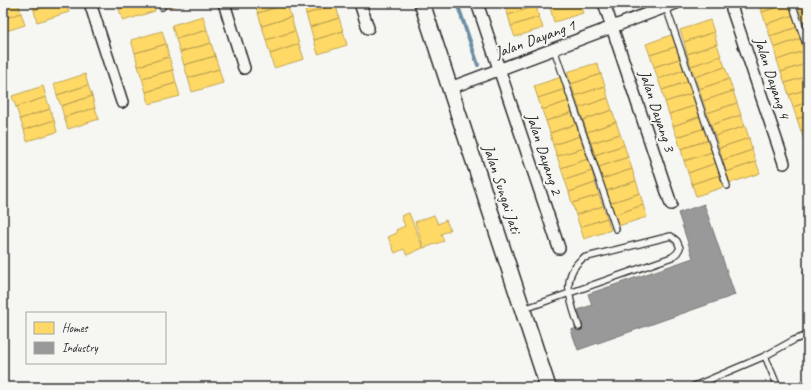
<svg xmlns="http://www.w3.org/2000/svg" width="811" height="390" viewBox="0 0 811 390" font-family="Caveat,sans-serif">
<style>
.homes{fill:#ffd966;stroke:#bfa554}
.industry{fill:#999;stroke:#787878}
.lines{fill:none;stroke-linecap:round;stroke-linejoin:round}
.stream{stroke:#6d8fa6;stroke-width:4}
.service-casing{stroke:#2b2b2b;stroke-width:8}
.minor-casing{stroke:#2b2b2b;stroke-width:14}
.secondary-casing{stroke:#2b2b2b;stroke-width:18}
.service{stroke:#f6f6f2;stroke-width:5.5}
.minor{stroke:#f6f6f2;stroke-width:11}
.secondary{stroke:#f6f6f2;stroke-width:15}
.labels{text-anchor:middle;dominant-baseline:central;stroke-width:4;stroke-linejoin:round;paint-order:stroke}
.street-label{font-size:16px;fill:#2b2b2b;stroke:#f6f6f2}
</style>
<rect width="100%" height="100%" fill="#f6f6f2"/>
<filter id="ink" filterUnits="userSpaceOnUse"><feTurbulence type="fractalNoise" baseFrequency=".025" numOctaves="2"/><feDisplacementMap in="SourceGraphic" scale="8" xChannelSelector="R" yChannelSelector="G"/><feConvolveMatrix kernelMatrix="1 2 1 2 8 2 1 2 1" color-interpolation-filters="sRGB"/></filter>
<g filter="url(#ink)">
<path class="homes" d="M12,3H18L21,13L3,19V6Z
M32,3H56L34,10Z
M56,3H66L69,12L37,22L34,10Z
M118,3H138L119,9Z
M138,3H152L155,11L123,21L119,9Z
M166,3H183L168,8Z
M255,3H287V4L258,13Z
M303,3H335L336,5L306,14Z
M508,3H535L536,6L508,15L504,4Z
M548,3H562L550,7Z
M562,3H580L583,13L554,22L550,7Z
M759,3H790L762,12Z
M790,3L794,15L766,24L762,12Z
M798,3H808V9L800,12Z
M287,4L291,17L262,26L258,13Z
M336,5L339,18L310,27L306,14Z
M536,6L539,17L511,26L508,15Z
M808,9V22L804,23L800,12Z
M21,13L25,25L3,32V19Z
M794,15L798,27L770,36L766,24Z
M203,16L207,30L176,39L172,25Z
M291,17L295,31L266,40L262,26Z
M539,17L543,28L515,37L511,26Z
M339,18L343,31L314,40L310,27Z
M710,20L714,32L684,42L680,30Z
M798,27L802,38L774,48L770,36Z
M207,30L211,43L180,52L176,39Z
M162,31L166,44L135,53L131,40Z
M295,31L299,44L270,54L266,40Z
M343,31L347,45L318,54L314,40Z
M714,32L717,44L687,54L684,42Z
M674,34L678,46L650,55L646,44Z
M802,38L806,50L777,60L774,48Z
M211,43L215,56L184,65L180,52Z
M166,44L169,57L138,66L135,53Z
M299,44L304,59L274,68L270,54Z
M717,44L721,56L691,66L687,54Z
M678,46L682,58L654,67L650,55Z
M806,50L808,57V63L781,72L777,60Z
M215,56L219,69L188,78L184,65Z
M721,56L725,67L695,77L691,66Z
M169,57L173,70L142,78L138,66Z
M682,58L686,69L658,79L654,67Z
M597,63L601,74L571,84L567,72Z
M808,63V76L785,83L781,72Z
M725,67L729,79L699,89L695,77Z
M219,69L223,83L192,92L188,78Z
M686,69L689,81L662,90L658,79Z
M173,70L176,83L146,92L142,78Z
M85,74L88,85L57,95L54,84Z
M601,74L605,86L575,96L571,84Z
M808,76V89L789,95L785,83Z
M561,77L565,89L538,98L534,86Z
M729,79L733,91L703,101L699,89Z
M689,81L693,93L665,102L662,90Z
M176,83L180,96L149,104L146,92Z
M88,85L92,96L61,106L57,95Z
M43,86L46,97L16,107L12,96Z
M605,86L608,98L579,108L575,96Z
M565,89L569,101L542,110L538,98Z
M808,89V102L793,107L789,95Z
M733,91L737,103L707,113L703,101Z
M693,93L697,105L669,114L665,102Z
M92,96L95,108L64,117L61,106Z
M46,97L50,109L20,119L16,107Z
M608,98L612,110L583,120L579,108Z
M569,101L573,112L546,121L542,110Z
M808,102V115L797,119L793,107Z
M737,103L741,115L711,125L707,113Z
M697,105L701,116L673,126L669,114Z
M95,108L99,119L68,129L64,117Z
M50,109L54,120L24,130L20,119Z
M612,110L616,122L587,132L583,120Z
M573,112L576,124L550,133L546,121Z
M741,115L745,126L715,136L711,125Z
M808,115V128L801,131L797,119Z
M701,116L705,128L677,137L673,126Z
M54,120L57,132L27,141L24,130Z
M616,122L620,134L591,143L587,132Z
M576,124L580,136L553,145L550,133Z
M745,126L749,138L719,148L715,136Z
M705,128L708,140L681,149L677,137Z
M808,128V142L805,143L801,131Z
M620,134L624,145L595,155L591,143Z
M580,136L584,148L557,156L553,145Z
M749,138L752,150L723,160L719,148Z
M708,140L712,152L684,161L681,149Z
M624,145L628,157L599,167L595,155Z
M584,148L588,159L561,168L557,156Z
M752,150L756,162L726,172L723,160Z
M712,152L716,163L688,173L684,161Z
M628,157L632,169L602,179L599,167Z
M588,159L592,171L565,180L561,168Z
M756,162L760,173L730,183L726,172Z
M716,163L720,175L692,184L688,173Z
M632,169L636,181L606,191L602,179Z
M592,171L595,183L569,192L565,180Z
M720,175L724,187L696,196L692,184Z
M636,181L640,193L610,203L606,191Z
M595,183L599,195L572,203L569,192Z
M640,193L643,205L614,215L610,203Z
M599,195L603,206L576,215L572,203Z
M643,205L647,217L618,226L614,215Z
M603,206L607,218L580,227L576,215Z
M409,213L423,248L407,255L404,249L395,253L388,237L397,233L396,230L405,226L401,216Z
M434,215L438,224L446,220L450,230L441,234L444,241L424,248L415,222Z
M607,218L611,230L584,239L580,227Z"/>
<path class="industry" d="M704,204L735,295L578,350L571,330L583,326L578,310L592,305L588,294L693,258L678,213Z
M808,271V286L803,272Z
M808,343V361L802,345Z"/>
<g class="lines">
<path class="stream" d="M457,3L478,65"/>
<g class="service-casing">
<path id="service" d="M160,3L162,7
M792,3L808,50
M666,7L727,186
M554,49L616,229
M524,309L672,257L677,253L680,248L677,241L671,236L583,258C559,277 571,303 579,327
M765,356L778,387
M692,387L765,356L794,340L808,335"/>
</g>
<g class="minor-casing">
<path id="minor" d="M90,3L122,102
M224,3L244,68
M360,3L368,28
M477,3L559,248
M604,3L671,204
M730,3L784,163
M450,88L676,3"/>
</g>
<g class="secondary-casing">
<path id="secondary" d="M422,3L548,387"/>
</g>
<use href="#service" class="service"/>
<use href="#minor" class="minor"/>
<use href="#secondary" class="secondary"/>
</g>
</g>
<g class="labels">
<g class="street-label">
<text transform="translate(535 39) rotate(-20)">Jalan Dayang 1</text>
<text transform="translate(772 78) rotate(72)">Jalan Dayang 4</text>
<text transform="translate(657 111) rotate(72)">Jalan Dayang 3</text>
<text transform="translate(544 154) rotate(72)">Jalan Dayang 2</text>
<text transform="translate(502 189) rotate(72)">Jalan Sungai Jati</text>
</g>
</g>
<rect width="811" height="390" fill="none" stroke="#f6f6f2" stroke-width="16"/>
<rect x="8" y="8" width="795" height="374" fill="none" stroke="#2b2b2b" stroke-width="1.5" filter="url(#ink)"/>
<rect x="26" y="312" width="140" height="52" fill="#f6f6f2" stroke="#a5a5a2"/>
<rect x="34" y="322" width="20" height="12" fill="#ffd966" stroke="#a5a5a2"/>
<text x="62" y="332" font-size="12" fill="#2b2b2b">Homes</text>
<rect x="34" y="342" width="20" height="12" fill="#999999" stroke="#a5a5a2"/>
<text x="62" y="352" font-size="12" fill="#2b2b2b">Industry</text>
</svg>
